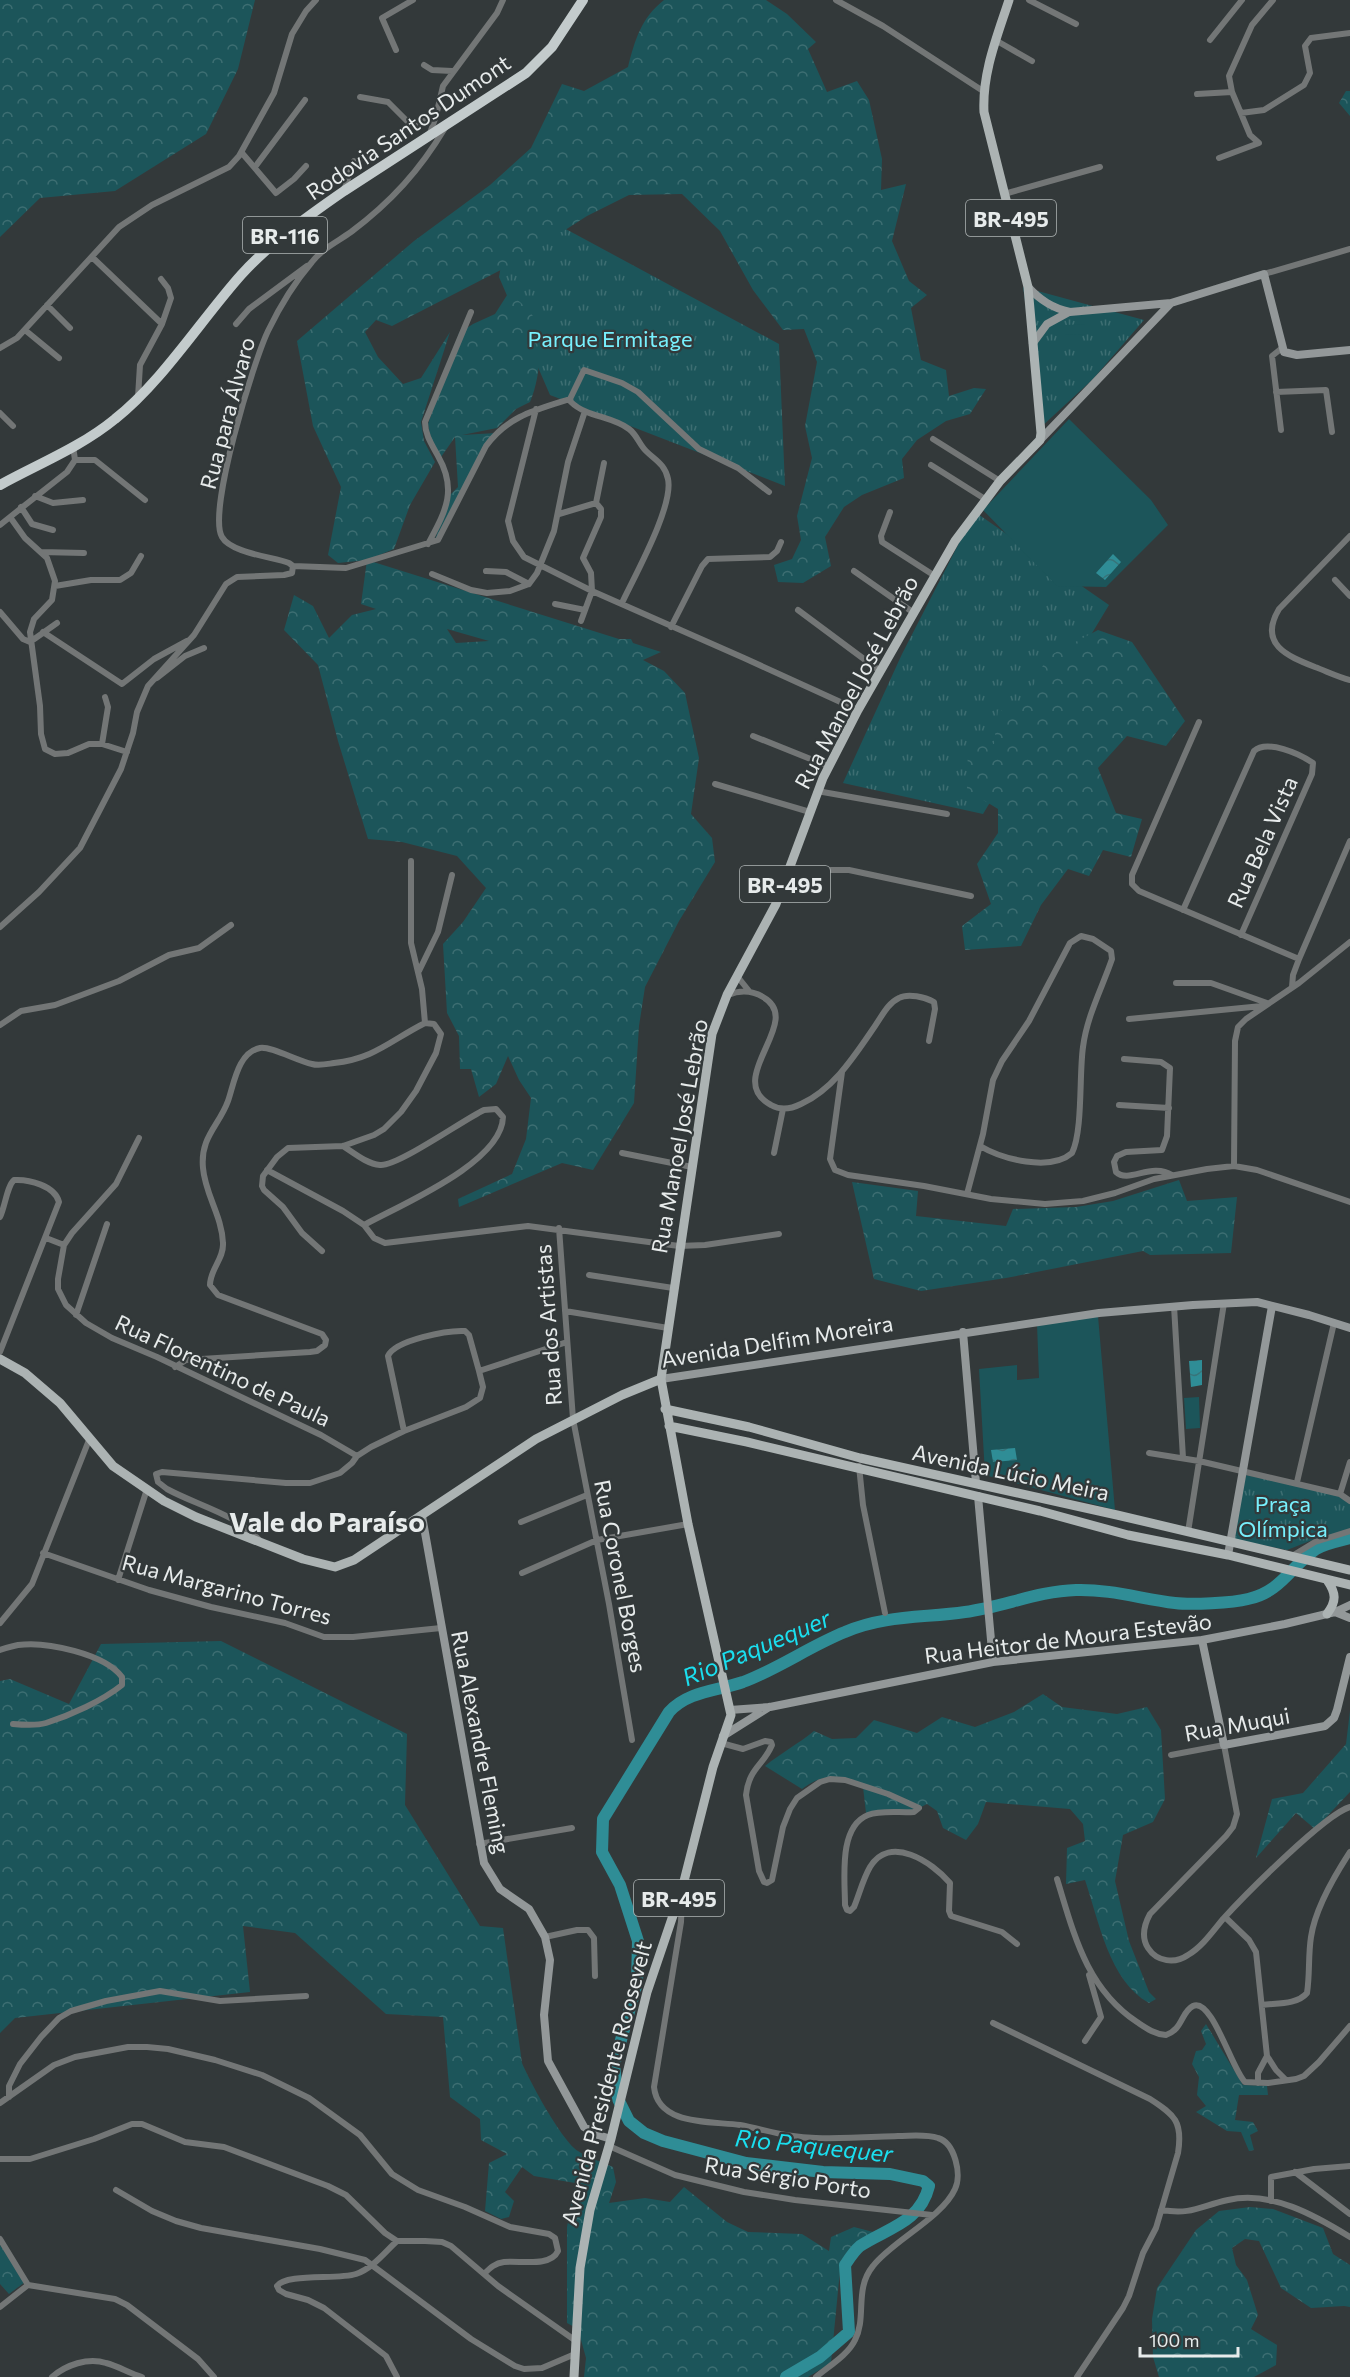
<svg xmlns="http://www.w3.org/2000/svg" width="1350" height="2377" viewBox="0 0 1350 2377" font-family="Commissioner,sans-serif">
<style>
.grass{fill:url(#grass-tufts)}
.forest{fill:url(#forest-crowns);fill-rule:evenodd}
.pitch{fill:#1c555a}
.water{fill:url(#water-waves)}
.lines{fill:none;stroke-linecap:round;stroke-linejoin:round}
.river{stroke:#2f8d96;stroke-width:12}
.street{stroke:#737676;stroke-width:6}
.secondary{stroke:#939899;stroke-width:8}
.primary{stroke:#acb3b3;stroke-width:9}
.highway{stroke:#c3cbcc;stroke-width:10}
.labels{text-anchor:middle;dominant-baseline:central;stroke-width:4.5;stroke-linejoin:round;paint-order:stroke}
.shield{fill:#33393a;stroke:#b1b6b6;stroke-width:1.5}
.shield-label{font-size:21px;font-weight:bold;fill:#e7ebeb}
.street-label{font-size:22px;fill:#e7ebeb;stroke:#33393a}
.park-label{font-size:22px;fill:#77f0fd;stroke:#33393a}
.water-label{font-size:24px;font-style:italic;fill:#1adfef;stroke:#33393a}
.district-label{font-size:28px;font-weight:bold;fill:#e7ebeb;stroke:#33393a}
</style>
<defs>
<pattern id="grass-tufts" width="24" height="20" patternUnits="userSpaceOnUse" patternTransform="scale(1.5)"><rect width="24" height="20" fill="#1c555a"/><path d="M3 7l-1-3M5 7V3M7 7l1-3M15 17l-1-3M17 17v-4M19 17l1-3" fill="none" stroke="#3d6e72"/></pattern>
<pattern id="forest-crowns" width="20" height="18" patternUnits="userSpaceOnUse" patternTransform="scale(1.5)"><rect width="20" height="18" fill="#1c555a"/><path d="M2 6a3 3 0 1 1 6 0M12 15a3 3 0 1 1 6 0" fill="none" stroke="#3d6e72"/></pattern>
<pattern id="water-waves" width="16" height="10" patternUnits="userSpaceOnUse" patternTransform="scale(1.5)"><rect width="16" height="10" fill="#2f8d96"/><path d="M0 5q4-4 8 0t8 0" fill="none" stroke="#37747a"/></pattern>
</defs>
<rect width="100%" height="100%" fill="#33393a"/>
<path class="grass" d="M512,200L779,344L785,486L550,395L499,277Z
M1023,287L1144,320L1093,379L1040,428L1035,373Z
M975,512L1109,605L983,814L843,783L902,654Z
M1246,1475L1340,1495L1350,1503V1530L1320,1537L1287,1550L1233,1539Z"/>
<path class="forest" d="M0,0H255L238,69L206,134L115,191L40,198L0,237Z
M664,0H766L787,14L816,42L808,49L827,92L857,81L869,100L882,159L881,190L906,184L892,241L909,281L927,295L911,308L921,360L946,370L949,396L974,388L986,389L970,414L946,421L917,440L902,459L904,478L862,495L844,507L825,537L831,566L803,583L778,582L774,565L792,559L801,540L797,516L812,458L805,426L817,362L804,329L783,330L753,290L720,231L682,194L629,195L587,216L562,232L544,231L526,257L392,326L376,320L365,332L378,357L403,384L421,378L450,332L421,422L424,441L435,462L410,505L394,549L367,560L338,563L328,555L341,487L313,426L297,341L414,241L490,185L531,148L562,84L584,91L628,67C635,40 641,18 664,0Z
M1346,91H1350V116L1339,103Z
M509,292C517,300 531,310 535,320C543,344 540,379 530,402L516,409L497,428L462,435L496,433L434,542L450,495L458,487L455,437L441,457L431,439L428,424L459,333L473,324L495,314Z
M367,560L619,639H631L633,643L661,652L643,660L664,671L685,693L699,758L691,814L712,838L715,862L679,921L645,987L639,1026L634,1103L593,1170L562,1163L459,1207L458,1199L512,1174L526,1139L531,1098L519,1080L508,1056L496,1084L479,1097L471,1069H460L459,1036L447,1013L443,944L463,922L486,888L457,856L402,842L368,839L338,741L318,665L284,630L294,595L313,606L329,638L352,615L376,609L361,604ZM447,629L489,641L456,643Z
M1098,630L1132,642L1185,721L1166,746L1127,736L1098,768L1116,813L1142,819L1131,857L1103,850L1089,876L1068,869L1041,905L1021,946L965,950L962,926L991,904L977,864L998,833V809L967,790L968,742L994,744L998,710L1019,715L1047,657Z
M1179,1180L1187,1201L1237,1197L1231,1253L1150,1255L1143,1251L1006,1278L921,1291L874,1279L852,1182L918,1191L916,1216L1006,1226L1013,1209L1076,1207L1113,1201Z
M221,1641L407,1734L405,1805L480,1926L503,1928L522,2063C530,2082 562,2141 578,2151C588,2158 602,2162 613,2167L616,2182L609,2203L645,2198L670,2202L684,2187L727,2222L748,2232L802,2234L829,2251L831,2237L854,2227L877,2233L856,2243L841,2260L831,2363L808,2377H584L586,2358L578,2329L567,2323V2227L575,2183L534,2176L522,2167L505,2192L514,2201L509,2217L501,2219L485,2211L489,2163L507,2154L481,2140L480,2119L450,2097L443,2017L386,2014L295,1933L243,1926L250,1992L15,2018L0,2033V1681L10,1679L69,1704L101,1644Z
M1043,1694L1062,1707L1117,1714L1147,1707L1161,1730L1165,1799L1153,1822L1123,1835L1115,1881L1129,1941L1149,1992L1156,1999L1149,2003C1109,1981 1099,1921 1085,1880L1066,1884L1067,1848L1085,1841L1083,1824L1070,1809L986,1802L978,1824L966,1840L943,1828L937,1811L927,1804L911,1812L866,1813L863,1787C838,1776 825,1772 802,1789L765,1766C781,1753 798,1744 814,1731L832,1739L856,1738L874,1720L917,1733L942,1717L975,1727L1014,1712Z
M1350,1711V1792L1315,1829L1296,1813L1256,1858L1272,1799L1303,1793L1346,1744Z
M1206,2024L1243,2085L1267,2086L1268,2095H1239L1235,2120L1253,2122L1258,2131L1250,2135L1254,2150L1249,2151L1241,2132L1227,2131L1196,2112L1206,2106L1197,2095L1199,2077L1192,2064L1196,2051L1202,2050L1206,2044L1201,2031Z
M1250,2207L1273,2209L1323,2228L1333,2254L1350,2265V2307L1344,2306L1311,2308L1281,2288L1259,2241L1245,2239L1232,2248L1236,2265L1247,2280L1258,2315L1251,2329L1277,2345L1276,2365L1254,2377H1159L1153,2357L1152,2319L1157,2288L1196,2230L1219,2211Z
M0,2245L25,2282L9,2294L0,2284Z"/>
<path class="pitch" d="M1085,324V334L1065,335V325Z
M1069,419L1151,500L1168,525L1106,587L1057,586L983,510Z
M1098,1316L1115,1510L985,1475L979,1369L1017,1365V1380L1039,1378L1037,1324Z
M1199,1397L1200,1428L1186,1429L1184,1398Z
M1286,1484L1300,1487L1296,1511L1281,1508Z
M1259,1504L1275,1507L1270,1533L1254,1530Z"/>
<path class="water" d="M1113,554L1121,562L1105,580L1096,573Z
M1202,1360V1385L1191,1387L1189,1361Z
M1015,1448L1017,1460L993,1462L991,1450Z"/>
<g class="lines">
<path class="river" d="M786,2377L820,2357L849,2332L845,2265C849,2259 854,2251 860,2246C887,2228 920,2223 929,2186L923,2181L890,2174L823,2172L746,2163L663,2141L644,2133L629,2121L618,2099L614,2065L637,1983L638,1941L620,1885L602,1852L603,1819L669,1712C688,1691 717,1691 743,1682C778,1669 810,1646 845,1632C884,1615 925,1618 965,1612C1003,1607 1038,1591 1076,1590C1110,1589 1142,1599 1175,1603C1191,1605 1232,1603 1248,1599C1281,1592 1290,1567 1316,1549C1326,1543 1339,1541 1350,1538"/>
<path class="street" d="M836,0L883,26L983,91
M1029,0L1076,24
M1210,40L1242,0
M997,41L1032,61
M396,50L382,18L413,0
M424,65L432,70L452,71
M1197,94L1232,92
M360,97L388,102L408,122L416,123L436,116
M1241,113L1264,110L1304,85L1310,73L1305,46L1311,38L1350,33
M429,136L436,116L443,86L497,13L503,0
M242,153L276,193L294,179L306,166
M1219,158L1259,143L1250,135L1232,92L1229,76L1252,25L1273,0
M255,167L305,100
M344,190L354,161
M1004,194L1100,167
M92,257L162,324
M1264,274L1350,249
M47,305L70,328
M236,324L249,309L307,266
M25,330L59,358
M0,348L17,338L119,227L152,205L229,167L239,156L274,93L292,34L306,11L316,0
M1276,392L1326,390L1332,432
M138,397L140,365L162,324L171,298L168,288L161,279
M536,409L508,521L513,541L524,557L592,591L744,658L858,710
M0,413L13,426
M1281,430L1272,356L1282,348
M933,439L1000,481
M73,446L75,460L67,472L10,517L25,538L47,558L55,581L52,600L34,619L30,632L40,706L41,734L45,749L55,754L68,753L89,744H102L127,752
M75,460H95L145,500
M931,465L985,499
M35,496L53,503L83,500
M596,503L604,463
M21,507L32,524L53,530
M890,512L881,536L882,542L935,576
M559,514L596,503L601,509V517L583,558L591,573L592,591L581,621
M0,525L10,517
M1350,536L1279,609C1258,644 1287,656 1315,667C1326,671 1338,677 1350,680
M428,544C445,512 458,491 438,456C432,445 425,435 425,422L471,312
M41,552L84,553
M293,566L346,568L438,540L486,446C508,416 535,410 570,399
M486,571L506,572L529,584
M854,571L914,613
M432,574L471,590L487,593L510,591L529,584L537,573L554,531L568,462L585,411
M1335,580L1350,596
M55,586L91,580H120L131,573L141,556
M622,603C634,577 674,506 668,479C665,464 655,460 646,451C639,444 637,435 629,429C612,416 586,417 571,402L570,399L584,370L622,383L638,392L699,449L738,468L769,492
M555,604L585,610
M798,610L880,671
M0,612L23,639L30,642L57,623
M671,627L702,566L708,559L770,557L777,551L781,542
M43,632L122,684L154,659L187,641
M157,678L185,656L204,648
M1199,722L1132,875V884L1139,891L1299,959
M753,736L828,766
M102,744L108,707L105,697
M715,784L810,812
M817,791L947,814
M411,861V943L422,989L425,1023
M787,877L802,878L828,870H849L971,896
M1183,910L1254,751C1267,739 1300,754 1313,763L1312,774L1241,935
M0,927L39,892L80,848L121,769L133,733L137,712L148,686L194,635L226,584L237,577L284,575L292,573L293,566L289,563C273,557 231,553 222,537C207,512 254,360 268,331C280,306 294,283 312,262C323,248 337,242 351,232C391,202 420,170 445,128
M419,971L438,932L452,875
M737,976L749,991
M1176,983H1211L1267,1003
M1292,987L1293,975L1299,959L1350,841
M728,995C740,990 751,990 763,997C806,1021 722,1079 771,1105C781,1111 791,1109 801,1104C834,1089 855,1055 875,1026C882,1016 888,1003 899,998C908,993 925,997 934,1002L935,1009L929,1041
M1129,1019L1262,1006
M0,1025L21,1011L55,1005L119,981L169,955L199,948L231,925
M1124,1059L1161,1062L1170,1068L1167,1136L1162,1150L1126,1152L1117,1156L1114,1162L1116,1172C1129,1184 1151,1162 1172,1175
M842,1072L830,1159L835,1170L848,1175L924,1186L991,1199L1045,1204L1083,1201L1115,1193L1154,1179L1207,1169L1234,1166L1257,1170L1350,1202
M1119,1105L1169,1108
M139,1138L116,1184L72,1233L64,1245L58,1279V1289L66,1305L86,1323L112,1338L157,1357L321,1435L357,1456
M622,1153L692,1167
M774,1153L783,1109
M1234,1166L1235,1041L1238,1027L1246,1019L1299,983L1350,942
M267,1170L343,1211L364,1225C400,1205 502,1163 503,1117L496,1109L484,1110C463,1120 397,1167 380,1165C367,1164 354,1153 343,1146
M967,1194L983,1134L993,1080L1002,1061L1029,1021L1070,943L1081,936L1093,939L1111,951L1112,959C1102,988 1087,1016 1083,1047C1079,1074 1083,1131 1072,1153C1050,1172 1002,1159 980,1146
M0,1217C5,1207 7,1186 14,1180C29,1179 55,1186 59,1202L0,1352
M364,1225L374,1238L385,1243L528,1226L679,1246L705,1245L779,1234
M559,1228L573,1419L609,1604L632,1740
M46,1238L64,1245
M589,1275L673,1288
M1174,1306L1183,1458
M565,1311L668,1328
M76,1315L107,1224
M175,1367L186,1360L310,1352L317,1351L325,1345L326,1340L322,1334L218,1295L210,1285C210,1269 224,1259 223,1243C222,1216 205,1194 203,1168C200,1137 219,1126 228,1101C234,1084 238,1052 260,1048C271,1046 297,1061 312,1064C319,1066 327,1064 334,1063C374,1059 391,1040 425,1023L434,1024L441,1034L436,1053L416,1091L401,1112L384,1129L374,1135L343,1146L288,1148L277,1157L263,1176L262,1186L264,1190L283,1207L302,1233L322,1251
M404,1431L388,1356C395,1340 448,1330 465,1331L469,1335L479,1371
M1149,1453L1199,1461L1340,1494
M1350,1462L1340,1494L1350,1501
M859,1466L863,1505L885,1613
M1297,1482L1334,1323
M521,1522L587,1495
M1188,1532L1224,1303
M260,1541C239,1515 196,1505 167,1489L158,1482L156,1474L162,1472L286,1483H310L340,1473L352,1463L357,1456L371,1447L404,1431L466,1407L480,1398L483,1387L479,1371L567,1342
M43,1553L149,1590L211,1607L285,1623L324,1637H353L441,1628
M1292,1556L1315,1542L1350,1531
M522,1573L597,1540L688,1524
M118,1580L147,1489
M0,1623L32,1584L89,1440
M0,1650C6,1648 12,1646 18,1645C46,1641 105,1654 122,1677V1685C102,1701 71,1715 46,1723C36,1726 24,1725 13,1724
M721,1743L743,1749L765,1741L771,1742L772,1745C763,1766 749,1768 746,1795L759,1871L764,1882L767,1883L772,1880L783,1827L790,1809L797,1798L820,1782L830,1779L845,1780L888,1794L919,1808L914,1812C900,1813 881,1810 868,1815C838,1827 845,1879 845,1905L847,1910L850,1911L854,1907C859,1895 863,1879 870,1867C890,1834 932,1862 950,1883L949,1911L951,1916L1002,1932L1017,1944
M1171,1755L1224,1745L1237,1814L1233,1827L1226,1836L1150,1914C1144,1925 1141,1937 1148,1948C1157,1962 1175,1964 1188,1955C1202,1947 1213,1931 1223,1919C1244,1896 1325,1814 1350,1807
M479,1844L572,1828
M1057,1879C1074,1934 1086,1988 1137,2022C1146,2028 1154,2034 1166,2035C1183,2029 1181,2012 1193,2006C1212,1997 1232,2070 1245,2082L1268,2083L1296,2079L1304,2076L1319,2062L1350,2026
M682,1897L681,1922L654,2087C658,2126 711,2121 740,2125C766,2130 790,2138 816,2138C843,2139 871,2137 898,2136C911,2136 926,2134 938,2138C955,2143 962,2175 955,2189C942,2218 892,2241 873,2266C854,2289 867,2317 855,2340C848,2355 829,2366 816,2377
M1225,1917L1249,1940L1256,1952L1267,2056L1276,2070L1286,2080
M545,1937L577,1930H588L594,1938L595,1976
M1262,2005C1276,2003 1297,2005 1307,1993C1310,1974 1308,1956 1311,1937C1315,1910 1335,1875 1350,1852
M993,2023L1150,2099C1175,2115 1183,2122 1178,2153L1156,2228L1143,2253L1129,2296L1123,2308L1077,2377
M1085,2041L1101,2017L1089,1975
M1258,2083V2073L1267,2056
M9,2097V2086L20,2064L41,2037L59,2018L71,2011L106,2001L160,1991L220,2001L306,1996
M0,2103L54,2065L75,2057L128,2047H147L168,2049L215,2060L262,2075L309,2098L360,2135L392,2174L418,2190L465,2207L510,2227L549,2234L555,2238L558,2251C550,2268 519,2260 504,2262C495,2263 490,2268 484,2274
M609,2146L675,2175L744,2192L795,2200L932,2215
M0,2159H30L94,2139L132,2124H142L185,2142L224,2147L328,2186L346,2195L385,2233L397,2241H425L442,2242L451,2246L498,2286L576,2341
M1295,2172L1350,2214
M116,2190L152,2211L176,2221L201,2228L320,2249L365,2260L471,2339L515,2366L524,2369L542,2368L575,2354
M1271,2201V2177L1314,2169L1350,2166
M1161,2210C1193,2215 1200,2206 1228,2200C1271,2190 1316,2216 1350,2237
M0,2239L28,2285
M397,2241C384,2253 373,2268 356,2274C338,2280 286,2273 277,2286L279,2290L286,2294L308,2300L324,2308L386,2356L397,2377
M28,2285L115,2299L127,2305L198,2359L214,2377
M0,2307L28,2285
M52,2377C66,2365 88,2357 106,2363C118,2366 129,2373 142,2377"/>
<path class="secondary" d="M1028,287C1040,300 1052,308 1070,312L1171,303
M1033,343L1047,324L1069,312
M1040,440L1171,303L1264,274L1284,352L1297,355L1350,350
M963,1332L976,1483
M661,1379L1099,1313L1193,1305L1257,1302L1309,1315L1350,1328
M978,1496L993,1662
M422,1516L484,1863L500,1889L529,1909L545,1937L550,1960L544,2015L548,2061L584,2127L598,2135L611,2139
M1228,1555L1272,1306
M1335,1612L1350,1618
M1202,1640L1224,1745L1325,1726L1334,1718L1337,1710L1350,1657
M730,1710L770,1707L993,1662L1202,1640L1285,1624L1335,1612L1350,1605
M723,1736L769,1707"/>
<path class="primary" d="M0,1359L25,1373L60,1403L113,1466L164,1501L196,1517L303,1559L335,1567L354,1560L536,1439L622,1395L661,1379
M665,1409L749,1427L860,1458L1117,1515L1350,1570
M669,1426L747,1442L1040,1511L1128,1535L1228,1555L1350,1585
M1327,1580C1336,1593 1337,1601 1327,1614
M574,2377L580,2268L590,2210L611,2139L647,1992L682,1889L713,1767L731,1715L688,1524L661,1379L712,1034L727,995L776,904L823,778L858,710L955,541L1000,481L1040,440L1041,433L1028,287L984,112C982,73 997,37 1009,0"/>
<path class="highway" d="M0,485C38,464 81,447 115,419C161,383 201,320 241,275C271,242 308,216 344,191L526,73L552,47L583,0"/>
</g>
<g class="labels">
<g class="shield">
<rect x="966" y="200" width="90" height="36" rx="4.5"/>
<rect x="243" y="217" width="84" height="36" rx="4.5"/>
<rect x="740" y="866" width="90" height="36" rx="4.5"/>
<rect x="634" y="1880" width="90" height="36" rx="4.5"/>
</g>
<g class="shield-label">
<text x="1011" y="218">BR-495</text>
<text x="285" y="235">BR-116</text>
<text x="785" y="884">BR-495</text>
<text x="679" y="1898">BR-495</text>
</g>
<g class="street-label">
<text transform="translate(408 127) rotate(-34)">Rodovia Santos Dumont</text>
<text transform="translate(227 413) rotate(-75)">Rua para Álvaro</text>
<text transform="translate(856 682) rotate(-62)">Rua Manoel José Lebrão</text>
<text transform="translate(1262 842) rotate(-66)">Rua Bela Vista</text>
<text transform="translate(679 1136) rotate(-80)">Rua Manoel José Lebrão</text>
<text transform="translate(548 1325) rotate(-94)">Rua dos Artistas</text>
<text transform="translate(777 1341) rotate(-9)">Avenida Delfim Moreira</text>
<text transform="translate(223 1370) rotate(25)">Rua Florentino de Paula</text>
<text transform="translate(1011 1472) rotate(12)">Avenida Lúcio Meira</text>
<text transform="translate(621 1576) rotate(79)">Rua Coronel Borges</text>
<text transform="translate(227 1589) rotate(15)">Rua Margarino Torres</text>
<text transform="translate(1068 1638) rotate(-7)">Rua Heitor de Moura Estevão</text>
<text transform="translate(1237 1724) rotate(-10)">Rua Muqui</text>
<text transform="translate(481 1742) rotate(79)">Rua Alexandre Fleming</text>
<text transform="translate(606 2083) rotate(-75)">Avenida Presidente Roosevelt</text>
<text transform="translate(788 2177) rotate(9)">Rua Sérgio Porto</text>
</g>
<g class="park-label">
<text x="610" y="338">Parque Ermitage</text>
<text x="1283" y="1503">Praça<tspan x="1283" dy="25">Olímpica</tspan></text>
</g>
<g class="water-label">
<text transform="translate(756 1647) rotate(-23)">Rio Paquequer</text>
<text transform="translate(814 2145) rotate(6)">Rio Paquequer</text>
</g>
<g class="district-label">
<text x="327" y="1521">Vale do Paraíso</text>
</g>
</g>
<path d="M1140 2347v9h98v-9" fill="none" stroke="#e7ebeb" stroke-width="3"/>
<text x="1149" y="2347" font-size="18" fill="#e7ebeb" stroke="#33393a" stroke-width="4.5" paint-order="stroke">100 m</text>
</svg>
